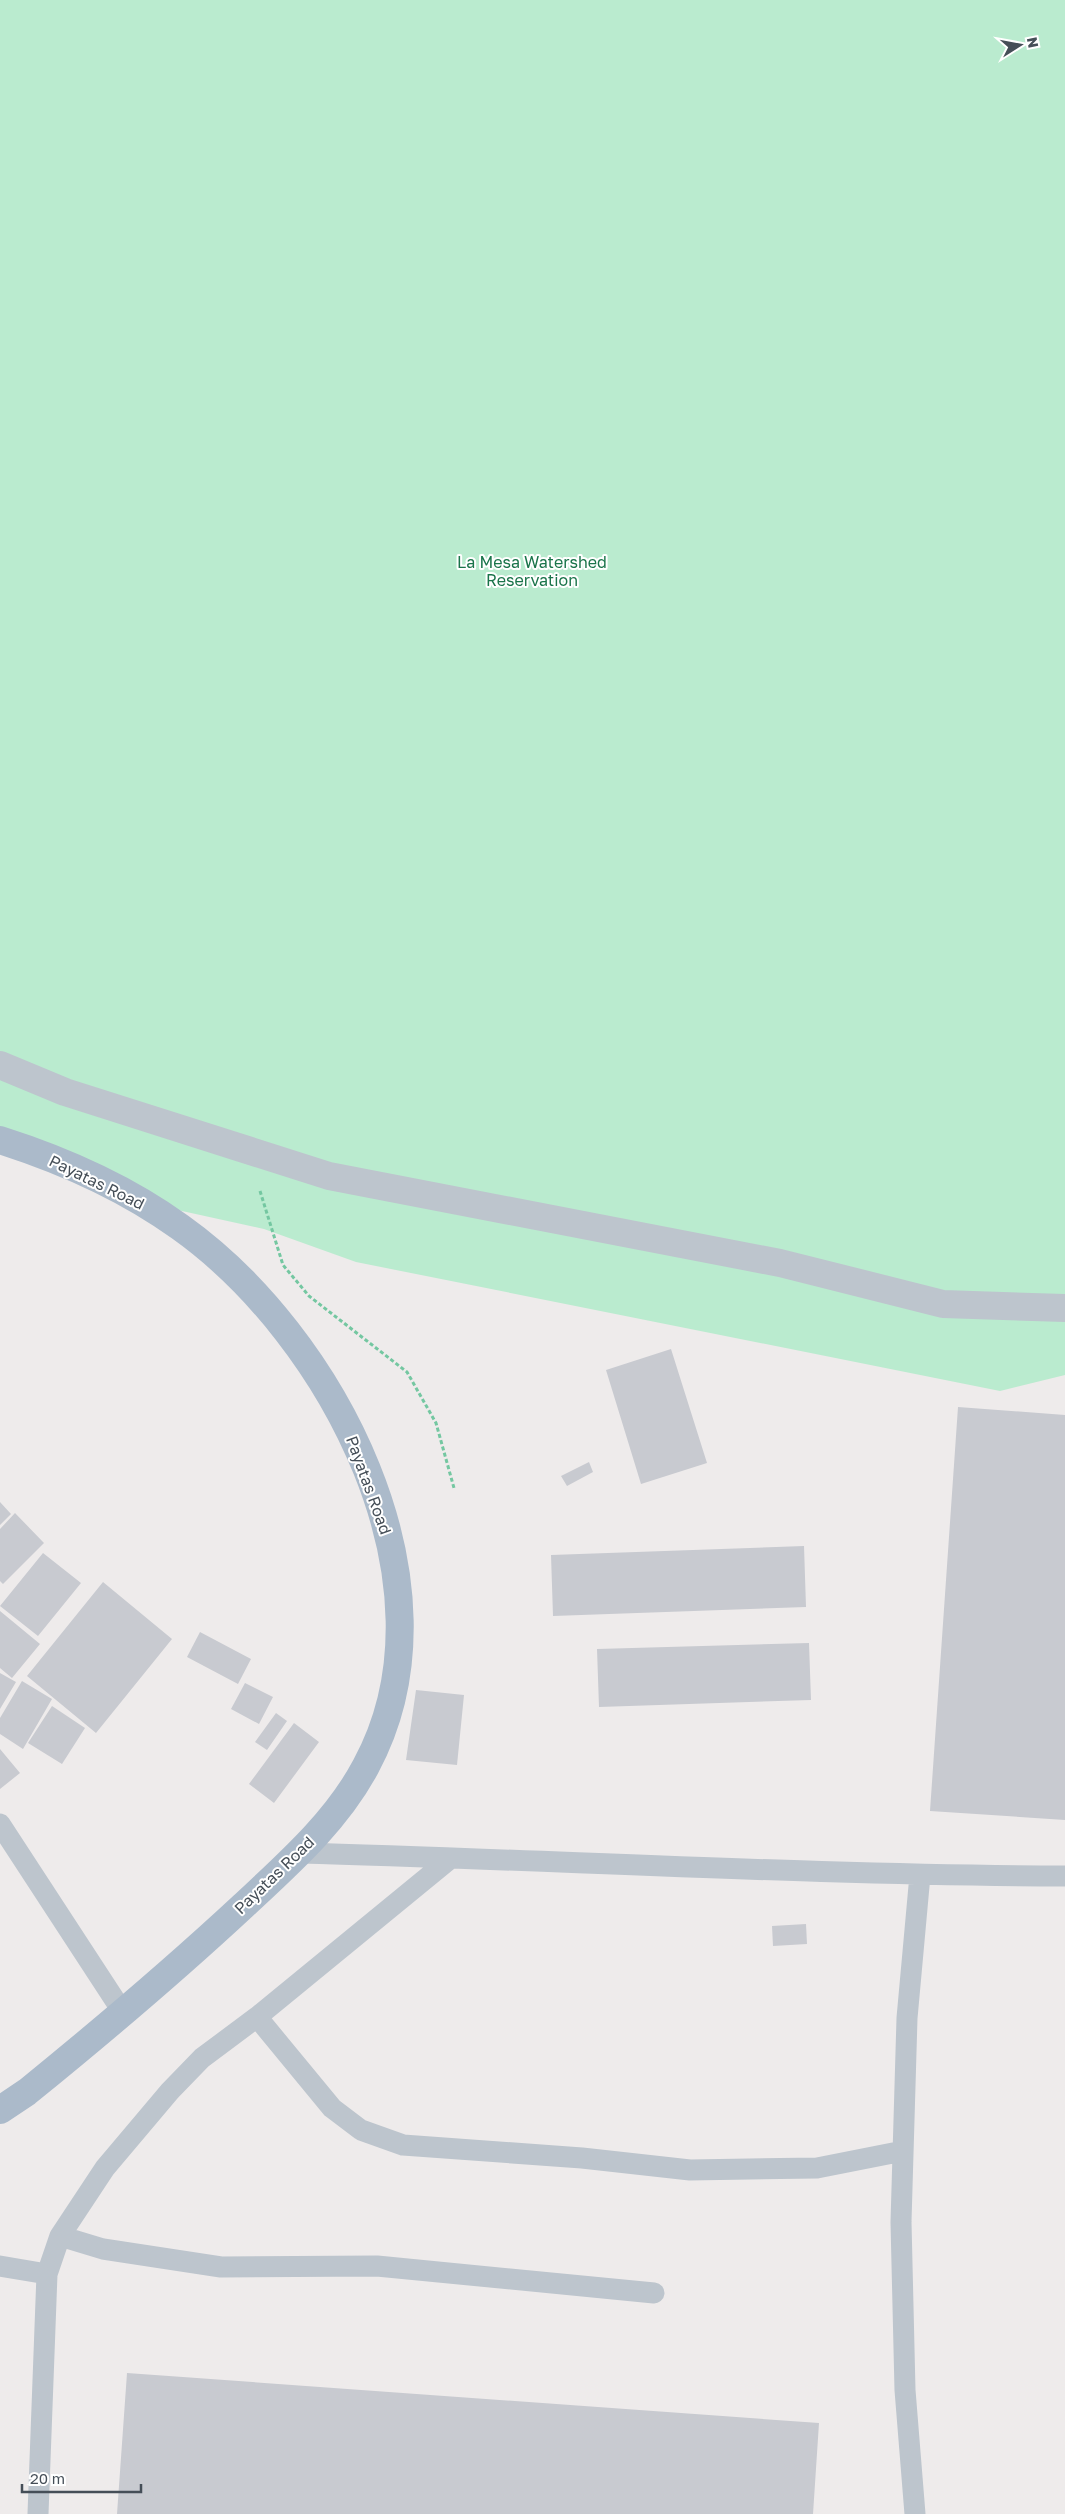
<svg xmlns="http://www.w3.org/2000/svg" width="1065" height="2514" viewBox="0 0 1065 2514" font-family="'Golos Text',sans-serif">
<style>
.green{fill:#baebcf}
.building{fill:#c8cad0}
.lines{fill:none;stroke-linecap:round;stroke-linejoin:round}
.path{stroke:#74c7a1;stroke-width:3;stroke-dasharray:4 2.5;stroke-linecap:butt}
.service{stroke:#bdc5cd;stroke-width:21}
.minor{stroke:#bdc5cd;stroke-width:28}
.primary{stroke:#abbaca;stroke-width:28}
.labels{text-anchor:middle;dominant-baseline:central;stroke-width:4;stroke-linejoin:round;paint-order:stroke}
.park-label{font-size:16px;fill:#1a744a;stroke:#fff}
.street-label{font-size:16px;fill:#454e57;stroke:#fff}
</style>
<rect width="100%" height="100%" fill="#eeebeb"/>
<path class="green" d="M0,0H1065V1375L1000,1391L356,1262L264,1229L141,1202L0,1143Z"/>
<path class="building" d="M671,1349L707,1463L641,1484L606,1370Z
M958,1407L1065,1415V1820L930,1811Z
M589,1462L593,1472L567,1486L561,1476Z
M0,1502L11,1514L0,1525Z
M15,1513L44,1543L3,1584L0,1581V1529Z
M804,1546L806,1607L553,1616L551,1555Z
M43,1553L81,1583L38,1636L0,1606Z
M103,1582L172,1639L96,1733L27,1676Z
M0,1611L40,1644L12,1678L0,1668Z
M200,1632L251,1659L238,1684L187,1657Z
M809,1643L811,1700L599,1707L597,1649Z
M0,1673L16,1682L0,1709Z
M22,1681L52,1699L23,1749L0,1734V1718Z
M245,1683L273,1697L259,1724L231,1709Z
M416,1690L464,1695L457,1765L406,1760Z
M52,1706L85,1728L62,1764L28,1743Z
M276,1713L287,1721L267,1750L255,1742Z
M294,1723L319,1742L274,1803L249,1784Z
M0,1749L20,1773L0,1789Z
M806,1924L807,1944L773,1946L772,1926Z
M127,2373L819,2423L813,2514H117Z"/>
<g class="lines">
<path class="path" d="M260,1191L283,1265L309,1296L407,1372L436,1423L454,1488"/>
<path class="service" d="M0,1824L124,2014
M300,1853C555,1860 810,1875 1065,1876
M257,2017L332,2108L361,2130L403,2145L582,2158L690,2170L817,2168L903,2151
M60,2236L103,2249L221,2267L377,2266L654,2293
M0,2266L47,2274
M38,2514L47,2274L60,2236L105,2168L170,2091L202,2058L257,2017L451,1858
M915,2514L905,2390L901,2222L907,2018L920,1875"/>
<path class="minor" d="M0,1065L65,1092L329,1176L780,1263L943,1304L1065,1308"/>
<path class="primary" d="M0,1140C63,1160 126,1188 180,1227C332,1335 464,1585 366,1766C337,1821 288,1864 243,1906C173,1971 101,2032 27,2092L0,2110"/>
</g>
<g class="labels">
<g class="park-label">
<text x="532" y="562">La Mesa Watershed<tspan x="532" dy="18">Reservation</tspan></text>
</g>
<g class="street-label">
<text transform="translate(97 1182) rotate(26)">Payatas Road</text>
<text transform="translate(369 1485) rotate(70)">Payatas Road</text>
<text transform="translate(274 1875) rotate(-44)">Payatas Road</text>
</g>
</g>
<g transform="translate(1020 45) rotate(79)" stroke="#ffffff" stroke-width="4" paint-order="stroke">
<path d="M0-4L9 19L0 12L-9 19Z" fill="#454e57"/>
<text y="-8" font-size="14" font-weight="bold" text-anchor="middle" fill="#454e57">N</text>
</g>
<path d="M22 2484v8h119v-8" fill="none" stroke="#454e57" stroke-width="2.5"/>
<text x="30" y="2484" font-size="15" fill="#454e57" stroke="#ffffff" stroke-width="4" paint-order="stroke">20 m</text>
</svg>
